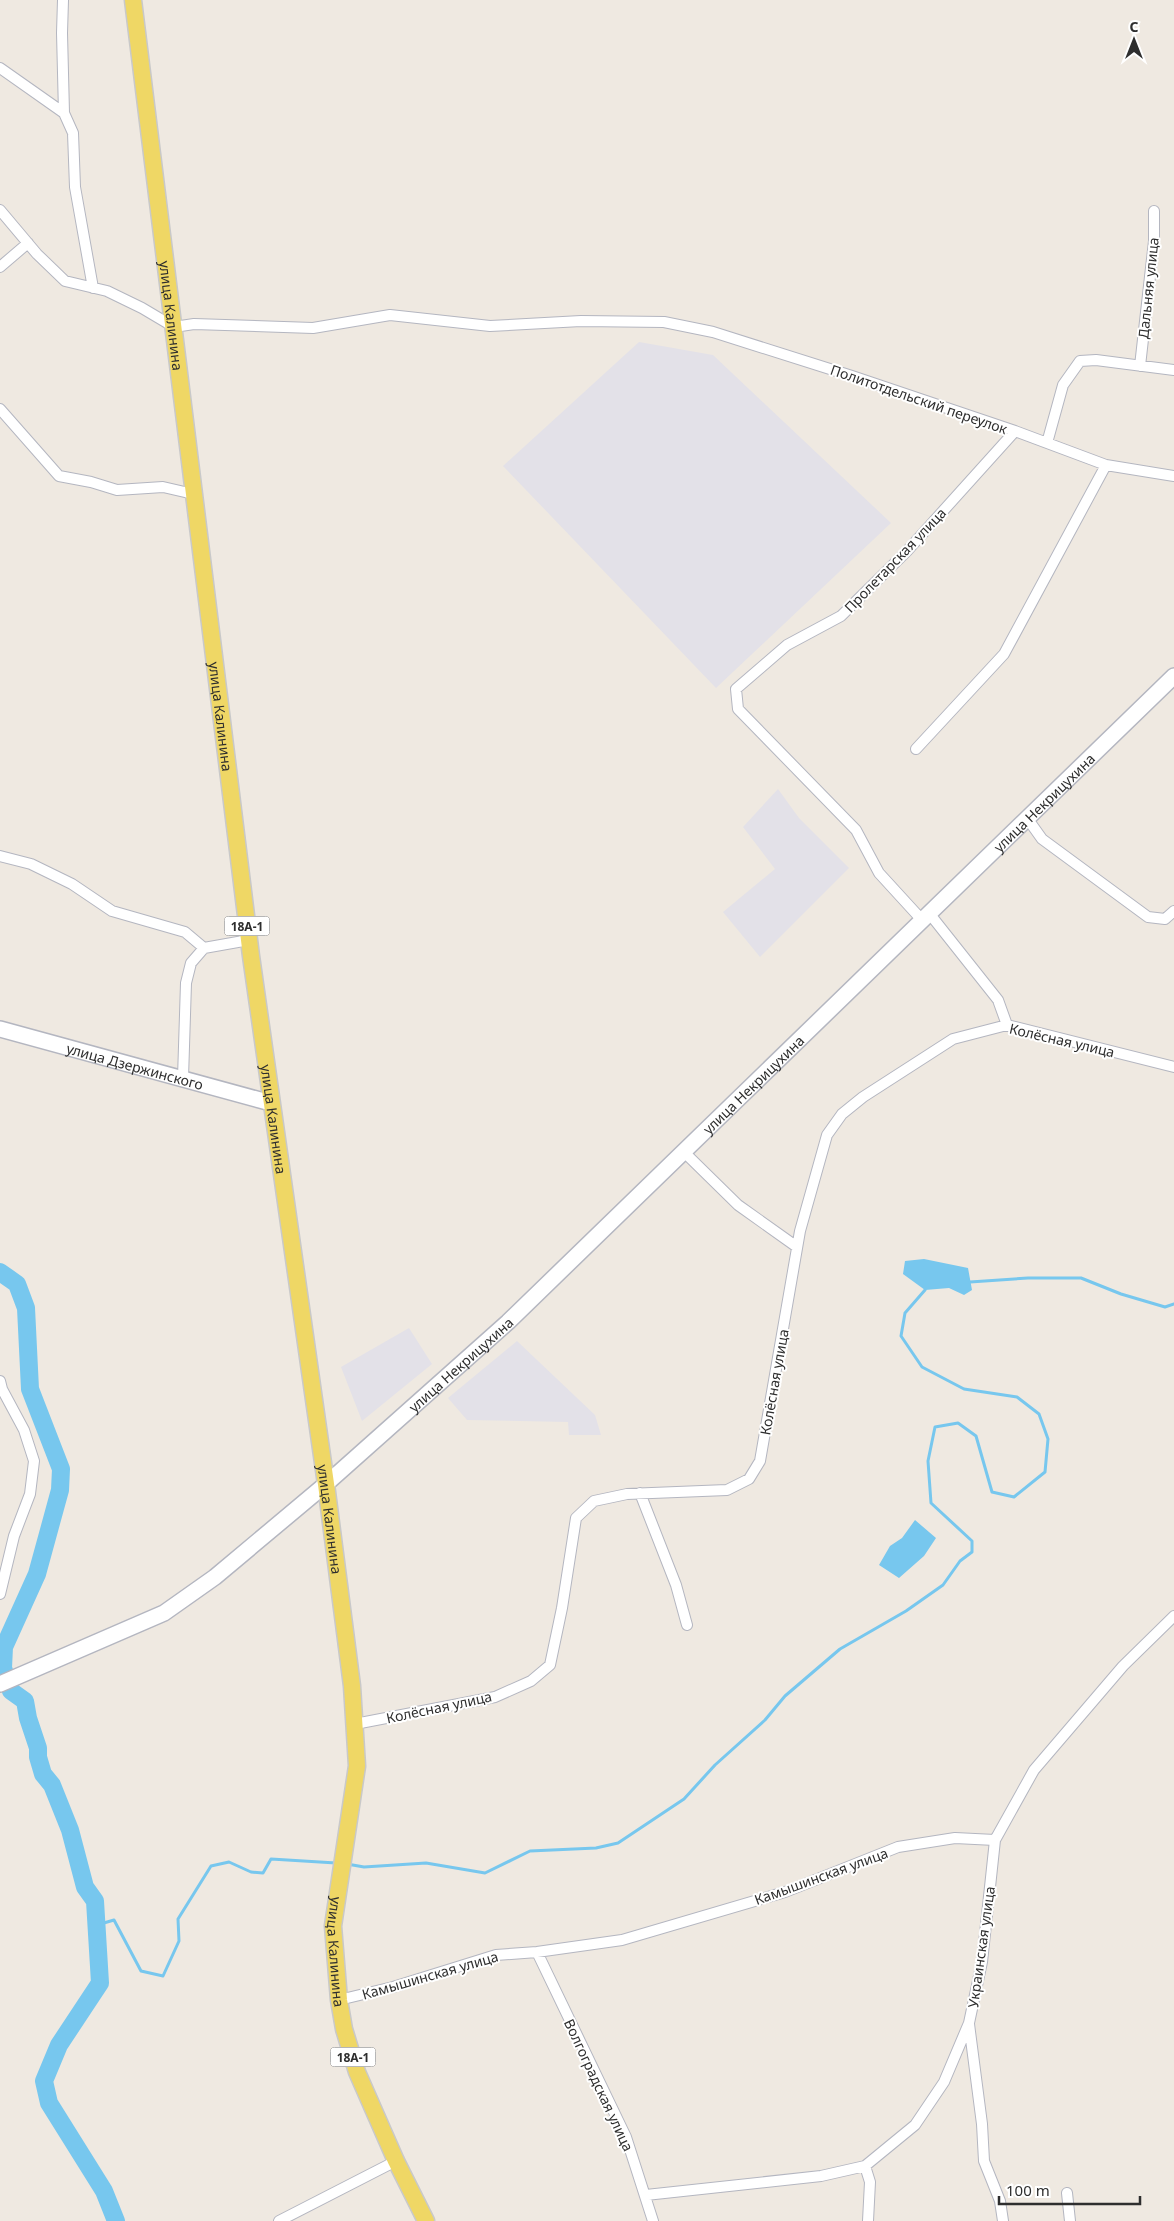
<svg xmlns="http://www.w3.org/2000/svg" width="1174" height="2221" viewBox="0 0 1174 2221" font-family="'Noto Sans',sans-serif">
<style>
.industrial{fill:#e3e1e8}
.water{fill:#77c7ee}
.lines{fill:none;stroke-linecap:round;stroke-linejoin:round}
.stream{stroke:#77c7ee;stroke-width:3}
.river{stroke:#77c7ee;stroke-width:18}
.street-casing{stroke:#b4b6c0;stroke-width:12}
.secondary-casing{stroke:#b4b6c0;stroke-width:18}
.primary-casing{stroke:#c9c9c9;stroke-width:19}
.street{stroke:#fff;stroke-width:10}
.secondary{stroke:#fff;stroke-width:15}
.primary{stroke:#efd765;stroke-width:16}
.labels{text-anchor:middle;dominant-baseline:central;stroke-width:4;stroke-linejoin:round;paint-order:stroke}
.shield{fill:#fff;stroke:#6d6d6d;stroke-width:1}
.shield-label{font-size:12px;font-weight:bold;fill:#2e2e2e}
.street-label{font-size:14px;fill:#2e2e2e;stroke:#fff}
</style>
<rect width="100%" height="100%" fill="#efe9e1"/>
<path class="industrial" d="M639,342L713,355L891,523L716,688L503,466Z
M778,789L799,818L849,868L760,957L723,912L775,869L743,827Z
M409,1328L432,1364L362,1421L341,1367Z
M517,1341L595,1415L601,1435H569L568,1422L467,1420L448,1398Z"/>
<path class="water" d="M924,1259L968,1268L972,1290L964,1295L949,1288L925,1290L903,1274L905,1261Z
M915,1520L936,1538L924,1556L899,1578L879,1565L890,1546L902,1538Z"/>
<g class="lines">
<path class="stream" d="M970,1282L1028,1278H1081L1121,1294L1165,1307L1174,1304
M347,1864L364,1867L426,1863L485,1873L530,1851L596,1848L618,1843L684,1799L715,1765L765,1720L785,1696L840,1649L906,1611L943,1585L960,1561L972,1552V1541L931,1503L928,1461L935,1427L958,1423L976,1436L992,1492L1014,1497L1045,1472L1048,1439L1039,1414L1017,1397L964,1389L922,1367L901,1336L905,1313L925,1290
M97,1925L114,1920L141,1971L163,1976L179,1941L178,1919L211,1866L229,1862L251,1872L263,1873L271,1859L336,1863"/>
<path class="river" d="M0,1272L17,1284L26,1308L30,1389L61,1469L60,1490L37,1574L4,1647L3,1668L11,1691L25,1701L28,1718L38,1748V1757L43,1774L52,1785L70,1830L85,1887L95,1901L100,1983L59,2045L44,2081L49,2103L104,2191L116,2221"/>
<g class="street-casing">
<path id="street" d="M63,0L62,33L64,113
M0,68L64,113L73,133L75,187L93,288
M0,210L37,254L65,281L107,291L142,308L174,327L194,324L313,328L390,315L490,326L581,321L664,322L713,332L852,376L1015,431L1106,465L1174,476
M0,267L28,243
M1140,366L1154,241V211
M0,409L59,476L91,482L117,490L163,487L189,493L195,499
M1047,443L1063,385L1080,361L1096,360L1174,370
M916,749L1004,654L1106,465
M1027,818L1042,839L1148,917L1165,919L1174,911
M0,856L31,864L72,884L112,911L185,932L204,948
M929,913L998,1000L1007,1025
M922,920L879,873L856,830L738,709L736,689L787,645L841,616L907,551L1015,431
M183,1078L186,983L191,963L204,948L249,940
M684,1152L738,1205L797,1247
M0,1381L2,1389L24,1430L34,1461L30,1494L14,1536L0,1594
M640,1493L676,1585L687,1625
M355,1724L495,1697L531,1681L550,1665L562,1608L576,1518L594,1501L627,1494L727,1490L749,1479L760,1461L800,1231L827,1135L842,1114L863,1097L953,1039L1007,1025L1174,1067
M537,1952L626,2137L653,2221
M339,2000L393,1987L496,1955L537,1952L622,1940L785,1892L898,1847L955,1838L995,1840
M969,2024L982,2124L984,2161L1000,2201L1003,2221
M865,2166L870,2182L868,2221
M1067,2193L1070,2221
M646,2195L821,2176L865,2166L915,2125L944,2082L969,2023L982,1962L995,1840L1034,1770L1123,1666L1174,1616
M279,2221L396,2161"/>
</g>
<g class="secondary-casing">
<g id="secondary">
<path id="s1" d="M0,1029L271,1103"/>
<path id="s2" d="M0,1684L164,1613L215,1577L326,1484L508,1322L1174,676"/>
</g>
</g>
<g class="primary-casing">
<g id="primary">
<path id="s3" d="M133,0L251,956L326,1484L352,1686L357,1766L333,1926L339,2000L344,2029L357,2072L396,2161L426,2221"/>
</g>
</g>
<use href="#street" class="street"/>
<use href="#secondary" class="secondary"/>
<use href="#primary" class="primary"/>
</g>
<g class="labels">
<g class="shield">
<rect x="224.5" y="916.5" width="45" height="19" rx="4"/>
<rect x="330.5" y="2047.5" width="45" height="19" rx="4"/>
</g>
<g class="shield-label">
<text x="247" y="926">18А-1</text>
<text x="353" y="2057">18А-1</text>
</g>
<g class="street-label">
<text transform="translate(1148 288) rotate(-84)">Дальняя улица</text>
<text stroke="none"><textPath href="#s3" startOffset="318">улица Калинина</textPath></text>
<text transform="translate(919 399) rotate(19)">Политотдельский переулок</text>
<text transform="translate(895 560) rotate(-46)">Пролетарская улица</text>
<text stroke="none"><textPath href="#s3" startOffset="722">улица Калинина</textPath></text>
<text stroke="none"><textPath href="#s2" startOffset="1376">улица Некрицухина</textPath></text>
<text transform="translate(1062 1040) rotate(13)">Колёсная улица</text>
<text stroke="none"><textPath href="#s1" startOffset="140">улица Дзержинского</textPath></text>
<text stroke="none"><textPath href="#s2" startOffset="971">улица Некрицухина</textPath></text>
<text stroke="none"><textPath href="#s3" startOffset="1128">улица Калинина</textPath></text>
<text stroke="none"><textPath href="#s2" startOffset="566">улица Некрицухина</textPath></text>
<text transform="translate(774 1382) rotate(-80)">Колёсная улица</text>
<text stroke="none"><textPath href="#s3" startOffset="1532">улица Калинина</textPath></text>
<text transform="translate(439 1707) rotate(-12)">Колёсная улица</text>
<text transform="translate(821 1876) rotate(-20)">Камышинская улица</text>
<text transform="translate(981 1947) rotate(-82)">Украинская улица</text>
<text stroke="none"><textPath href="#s3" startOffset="1968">улица Калинина</textPath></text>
<text transform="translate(430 1975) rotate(-16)">Камышинская улица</text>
<text transform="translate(599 2085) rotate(65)">Волгоградская улица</text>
</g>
</g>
<g transform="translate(1134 40)" stroke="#ffffff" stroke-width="4" paint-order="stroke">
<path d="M0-4L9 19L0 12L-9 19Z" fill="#2e2e2e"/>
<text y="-8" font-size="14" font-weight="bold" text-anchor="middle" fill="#2e2e2e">С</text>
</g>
<path d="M999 2196v8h141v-8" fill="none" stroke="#2e2e2e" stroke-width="2.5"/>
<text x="1006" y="2196" font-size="15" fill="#2e2e2e" stroke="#ffffff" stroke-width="4" paint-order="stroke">100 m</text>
</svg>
